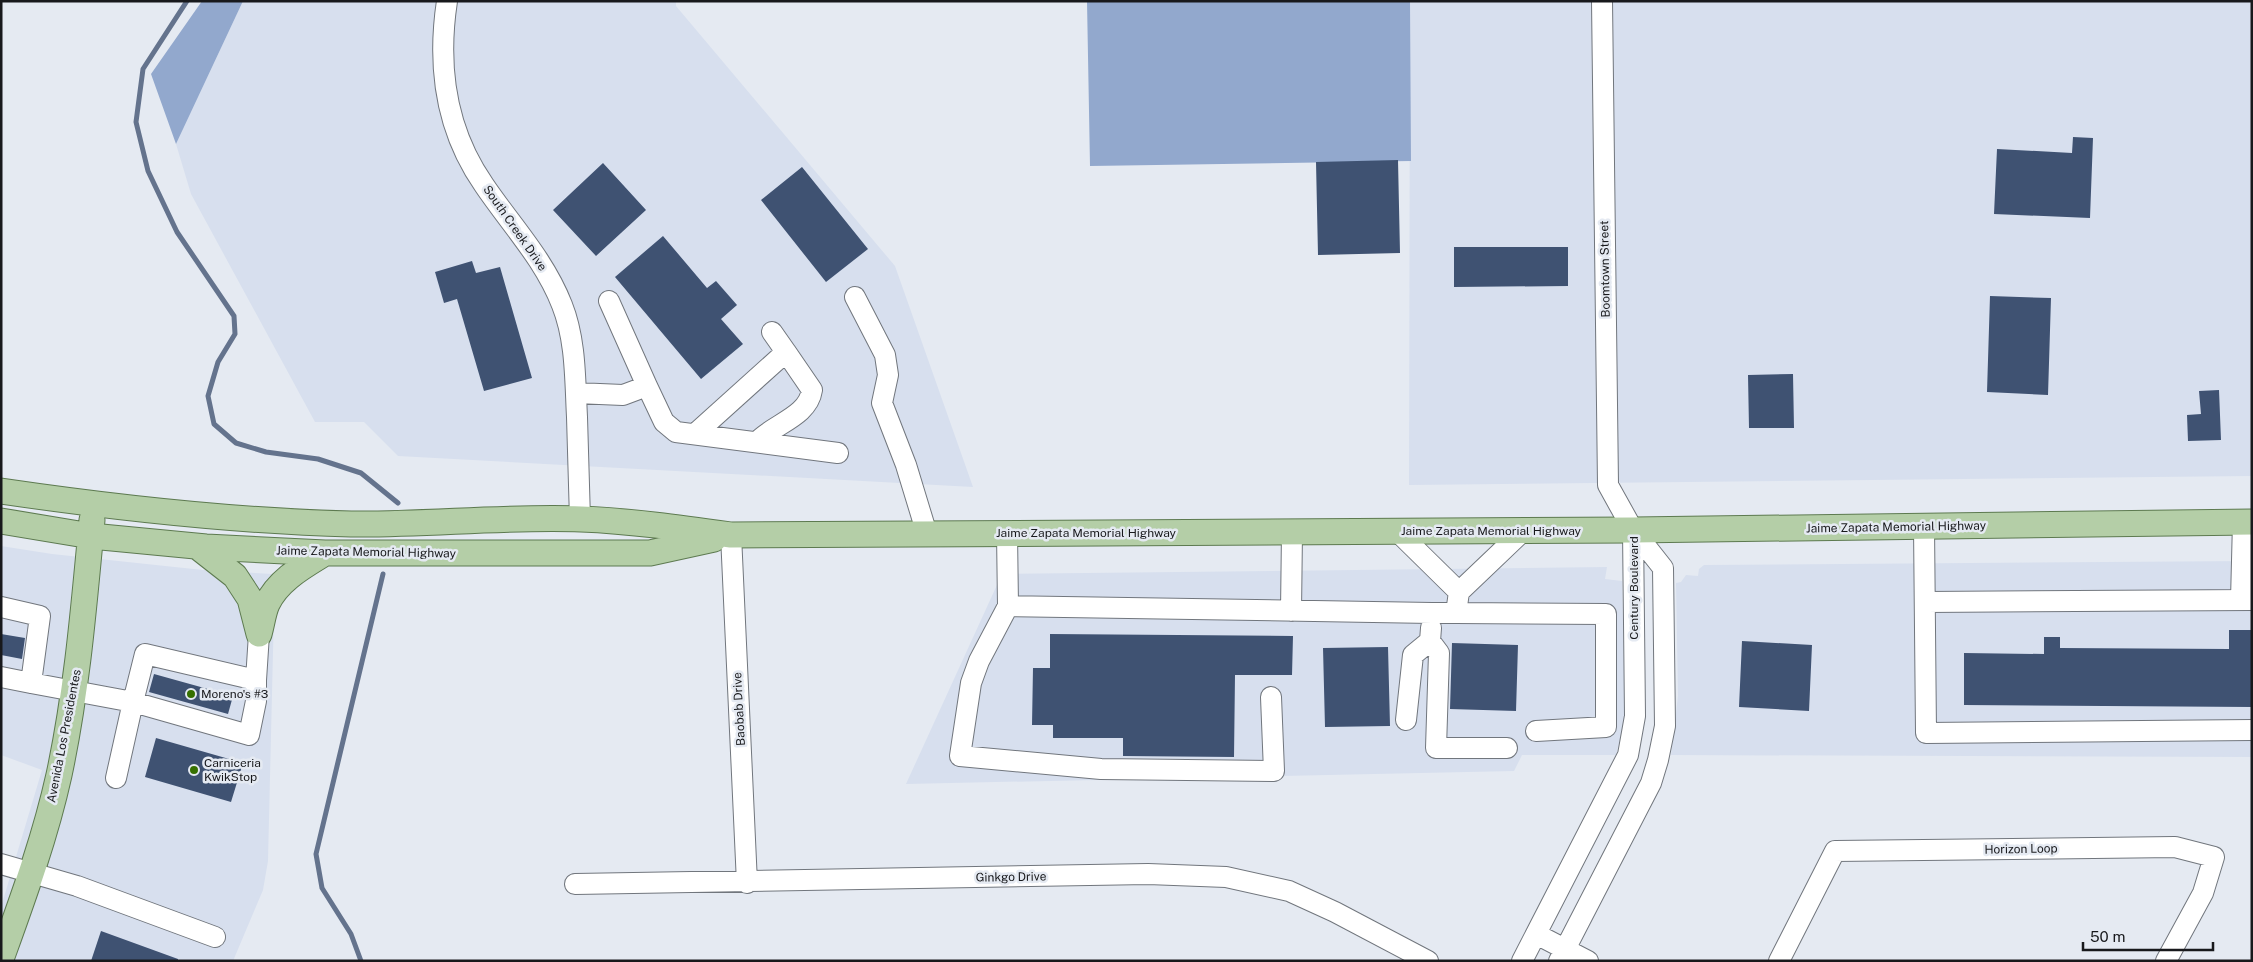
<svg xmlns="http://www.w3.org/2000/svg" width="2253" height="962" viewBox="0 0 2253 962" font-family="'Public Sans',sans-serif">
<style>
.built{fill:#d7dfee}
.forest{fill:#92a8cd}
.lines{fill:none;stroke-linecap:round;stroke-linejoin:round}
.stream{stroke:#64738d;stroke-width:5}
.building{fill:#3f5272}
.minor-casing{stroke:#71767d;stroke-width:22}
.major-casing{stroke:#5d7a50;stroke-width:27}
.minor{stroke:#fff;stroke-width:20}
.major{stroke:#b4cea7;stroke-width:25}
.poi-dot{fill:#367000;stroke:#e5eaf2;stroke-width:2}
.labels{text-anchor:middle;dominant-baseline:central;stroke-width:5;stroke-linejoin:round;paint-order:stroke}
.street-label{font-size:12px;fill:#18191c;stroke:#e5eaf2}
.poi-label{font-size:12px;fill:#18191c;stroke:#e5eaf2;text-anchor:start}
</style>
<rect width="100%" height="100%" fill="#e5eaf2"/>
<path class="built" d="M243,1H676V6L895,266L973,487L398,456L364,422H315L191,194L176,144Z
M1410,1H2252V476L1409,485Z
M1,546L52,554L203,570L309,576L274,610L268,861L263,890L233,961H1V907L42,770L1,755Z
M2252,561V757L1671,755L1678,696L1676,583L1681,582L1686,575L1698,576L1699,569L1704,565Z
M1607,567L1605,579L1622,581L1625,719L1616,755H1522L1514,771L906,784L1002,574Z"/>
<path class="forest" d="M202,1H243L176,144L151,74Z
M1087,1H1410L1411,161L1090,166Z"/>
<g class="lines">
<path class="stream" d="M187,1L143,69L136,122L148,171L177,232L234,316L235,334L218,362L208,396L214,424L236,443L266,452L318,459L361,473L398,503
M361,961L351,934L322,888L316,854L383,574"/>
</g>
<path class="building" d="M2073,137L2093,138L2090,218L1994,214L1997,149L2072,153Z
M1398,160L1400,253L1318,255L1316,162Z
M603,163L646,210L596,256L553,210Z
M802,167L868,249L826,282L761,200Z
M663,236L707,288L716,281L737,305L721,319L743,344L701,379L615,277Z
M1454,247H1568V286L1454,287Z
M472,261L476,273L500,267L532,378L484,391L457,299L444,303L435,272Z
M1990,296L2051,298L2048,395L1987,392Z
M1793,374L1794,428H1749L1748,375Z
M2219,390L2221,440L2188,441L2187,415L2201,414L2199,391Z
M2229,630H2252V707L1964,705V653L2044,654V637H2060V648L2229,649Z
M1,634L25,638L22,659L1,655Z
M1050,634L1293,636L1292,675H1235L1234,757L1123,756V738H1053V725H1032L1033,668H1050Z
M1742,641L1812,645L1809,711L1739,707Z
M1452,643L1518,645L1516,711L1450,709Z
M1388,647L1390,726L1325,727L1323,648Z
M154,674L233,696L228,714L149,692Z
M156,738L243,763L231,802L145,777Z
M101,931L178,959V961H91Z"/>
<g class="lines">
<g class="minor-casing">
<path id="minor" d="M447,1C437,67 445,129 484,185C511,225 544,259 562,305C576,340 575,380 577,417C578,451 579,485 580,519
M855,297L885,355L888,375L882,403L906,465L927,534
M609,301L647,386
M772,332L786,352
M576,393L623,395L647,386L664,422L676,432L838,453
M695,434L786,352L812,390C808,417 773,424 757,442
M1924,526L1926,733L2252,730
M1397,531L1459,592
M1007,533L1008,606L1432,613H1456L1459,592L1523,531
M731,535L747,883
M2241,600L2243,522
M1926,602L2252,600
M1008,606L979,661L971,683L960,756L1101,769L1274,771L1271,697
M1,607L40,616L31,683L1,677
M1291,611L1292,532
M1456,613L1606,614V727L1536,731
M1430,641L1439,653L1436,748H1507
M256,680L259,634
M31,683L133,702L145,654L256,680V701L249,735L133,702L116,778
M1406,720L1413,655L1430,641L1431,628
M1,864L77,886L215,937
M575,884L1148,874L1226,877L1289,891L1335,912L1428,961
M1536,934L1588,961
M1522,961L1628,755L1635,716L1633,530
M1559,961L1651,783L1658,760L1665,726L1663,568L1633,530L1608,485L1602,1
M1779,961L1835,851L2175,847L2214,857L2203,893L2166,961"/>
</g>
<g class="major-casing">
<path id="major" d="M1,491C117,508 233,521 351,524C427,525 504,516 581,519C631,521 681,528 731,535L1633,530L2252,522
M1,521L91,536L206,547L325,553H650L714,539
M198,547L235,576L250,599L259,634
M259,634C262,624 263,613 267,604C278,580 304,566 325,553
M1,959C23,898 45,838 59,775C77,691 84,605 92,520"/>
</g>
<use href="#minor" class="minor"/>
<use href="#major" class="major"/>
</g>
<g class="poi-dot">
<circle cx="191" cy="694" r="5"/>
<circle cx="194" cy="770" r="5"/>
</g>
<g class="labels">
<g class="street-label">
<text transform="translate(515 228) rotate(55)">South Creek Drive</text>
<text transform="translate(1605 269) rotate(-91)">Boomtown Street</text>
<text transform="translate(1896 527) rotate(-1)">Jaime Zapata Memorial Highway</text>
<text x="1491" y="531">Jaime Zapata Memorial Highway</text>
<text x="1086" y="533">Jaime Zapata Memorial Highway</text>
<text transform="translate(366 552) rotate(1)">Jaime Zapata Memorial Highway</text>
<text transform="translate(1634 588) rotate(-90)">Century Boulevard</text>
<text transform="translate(739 709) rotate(-93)">Baobab Drive</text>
<text transform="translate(64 736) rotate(-79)">Avenida Los Presidentes</text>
<text transform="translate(2021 849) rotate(-1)">Horizon Loop</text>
<text transform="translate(1011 877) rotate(-1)">Ginkgo Drive</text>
</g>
<g class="poi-label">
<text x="201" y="694">Moreno's #3</text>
<text x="204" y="763">Carniceria<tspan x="204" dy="14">KwikStop</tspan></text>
</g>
</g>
<rect width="2253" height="962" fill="none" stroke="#18191c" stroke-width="5"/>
<path d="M2083 942v8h130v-8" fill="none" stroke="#18191c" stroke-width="2.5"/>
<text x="2090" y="942" font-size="15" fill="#18191c" stroke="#e5eaf2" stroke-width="4" paint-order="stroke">50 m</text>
</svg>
